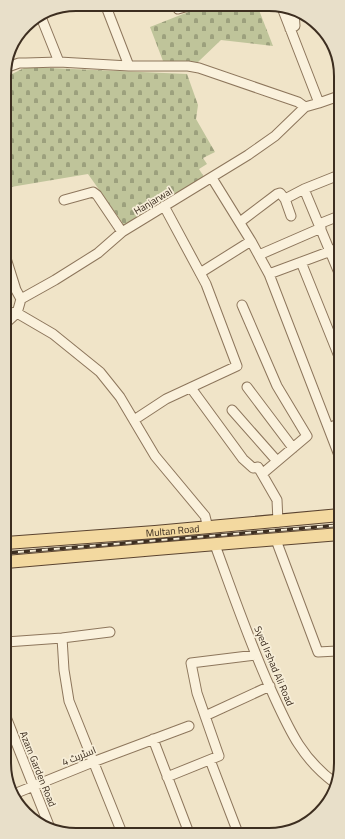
<svg xmlns="http://www.w3.org/2000/svg" width="345" height="839" viewBox="0 0 345 839" font-family="Georgia,Cairo,serif">
<style>
.cemetery{fill:url(#cemetery-stones)}
.lines{fill:none;stroke-linecap:round;stroke-linejoin:round}
.minor-casing{stroke:#8d765c;stroke-width:11}
.major-casing{stroke:#5b4430;stroke-width:14}
.minor{stroke:#faf1dc;stroke-width:9}
.major{stroke:#f3d9a0;stroke-width:12}
.rail-casing{stroke:#3d2e20;stroke-width:3.5}
.rail{stroke:#f7eed8;stroke-width:2;stroke-dasharray:6;stroke-linecap:butt}
.labels{text-anchor:middle;dominant-baseline:central;stroke-width:3.5;stroke-linejoin:round;paint-order:stroke}
.street-label{font-size:10px;fill:#3d2e20;stroke:#f7eed8}
.rim{fill:none;stroke:#3d2e20;stroke-width:2}
</style>
<defs>
<pattern id="cemetery-stones" width="16" height="16" patternUnits="userSpaceOnUse"><rect width="16" height="16" fill="#bfc49a"/><path d="M2 7V4a2 2 0 0 1 4 0v3zM10 15v-3a2 2 0 0 1 4 0v3z" fill="#9ca07d"/></pattern>
</defs>
<rect width="100%" height="100%" fill="#f0e4c8"/>
<path class="cemetery" d="M206,5H257L273,46L221,40L198,62L163,61L150,27Z
M26,67L187,74L198,105L196,119L215,152L203,158L207,164L199,169L204,177L124,225L88,174L11,187L5,185L4,78Z"/>
<g class="lines">
<g class="minor-casing">
<path id="minor" d="M105,4L129,66H188L199,68L298,102L305,107
M176,5L178,9L192,5
M281,5L319,103L339,96
M41,17L59,62
M290,29L295,26L294,11
M5,68L19,63H26L59,62L129,66
M212,178L251,241L269,274L340,458
M304,189L339,273
M285,199L304,189L339,175
M64,200L93,192L97,195L122,232
M240,222L277,194L280,193L285,199L291,216
M319,224L339,216
M5,255L16,290L21,299
M259,255L321,228
M301,262L340,359
M200,273L251,241
M269,274L339,248
M242,305L277,386L307,436L262,474
M5,312L17,313L53,334L100,372L120,397L155,456L205,516L208,528
M5,324L17,313L21,299L55,280L98,253L122,232L248,155L275,136L305,107L319,103
M247,387L293,448
M191,388L243,459L253,468L258,467L277,500L278,522
M232,410L277,461
M134,420L166,399L237,366L206,284L164,206
M329,428L340,423
M276,540L318,652L337,651
M215,545C233,594 250,644 272,692C289,729 301,758 335,783
M62,638L64,670L69,701L122,833
M6,642L62,638L110,632
M205,716L270,686
M6,717L50,828
M153,739L189,833
M210,760L238,833
M167,777L219,756L197,693L191,663L256,655
M14,794L93,762L189,726"/>
</g>
<g class="major-casing">
<g id="major">
<path id="s1" d="M6,543L155,532L340,515"/>
<path d="M6,562L156,549L340,534"/>
</g>
</g>
<use href="#minor" class="minor"/>
<use href="#major" class="major"/>
<g class="rail-casing">
<path id="rail" d="M6,553L340,525"/>
</g>
<use href="#rail" class="rail"/>
</g>
<g class="labels">
<g class="street-label">
<text transform="translate(153 201) rotate(-31)">Hanjarwal</text>
<text stroke="none"><textPath href="#s1" startOffset="167">Multan Road</textPath></text>
<text transform="translate(274 666) rotate(67)">Syed Irshad Ali Road</text>
<text transform="translate(79 756) rotate(-22)">اسٹریٹ 4</text>
<text transform="translate(38 769) rotate(68)">Azam Garden Road</text>
</g>
</g>
<path d="M0 0H345V839H0ZM76 11H269A65 65 0 0 1 334 76V763A65 65 0 0 1 269 828H76A65 65 0 0 1 11 763V76A65 65 0 0 1 76 11Z" fill="#e8dfc9" fill-rule="evenodd"/>
<path class="rim" d="M76 11H269A65 65 0 0 1 334 76V763A65 65 0 0 1 269 828H76A65 65 0 0 1 11 763V76A65 65 0 0 1 76 11Z"/>
</svg>
